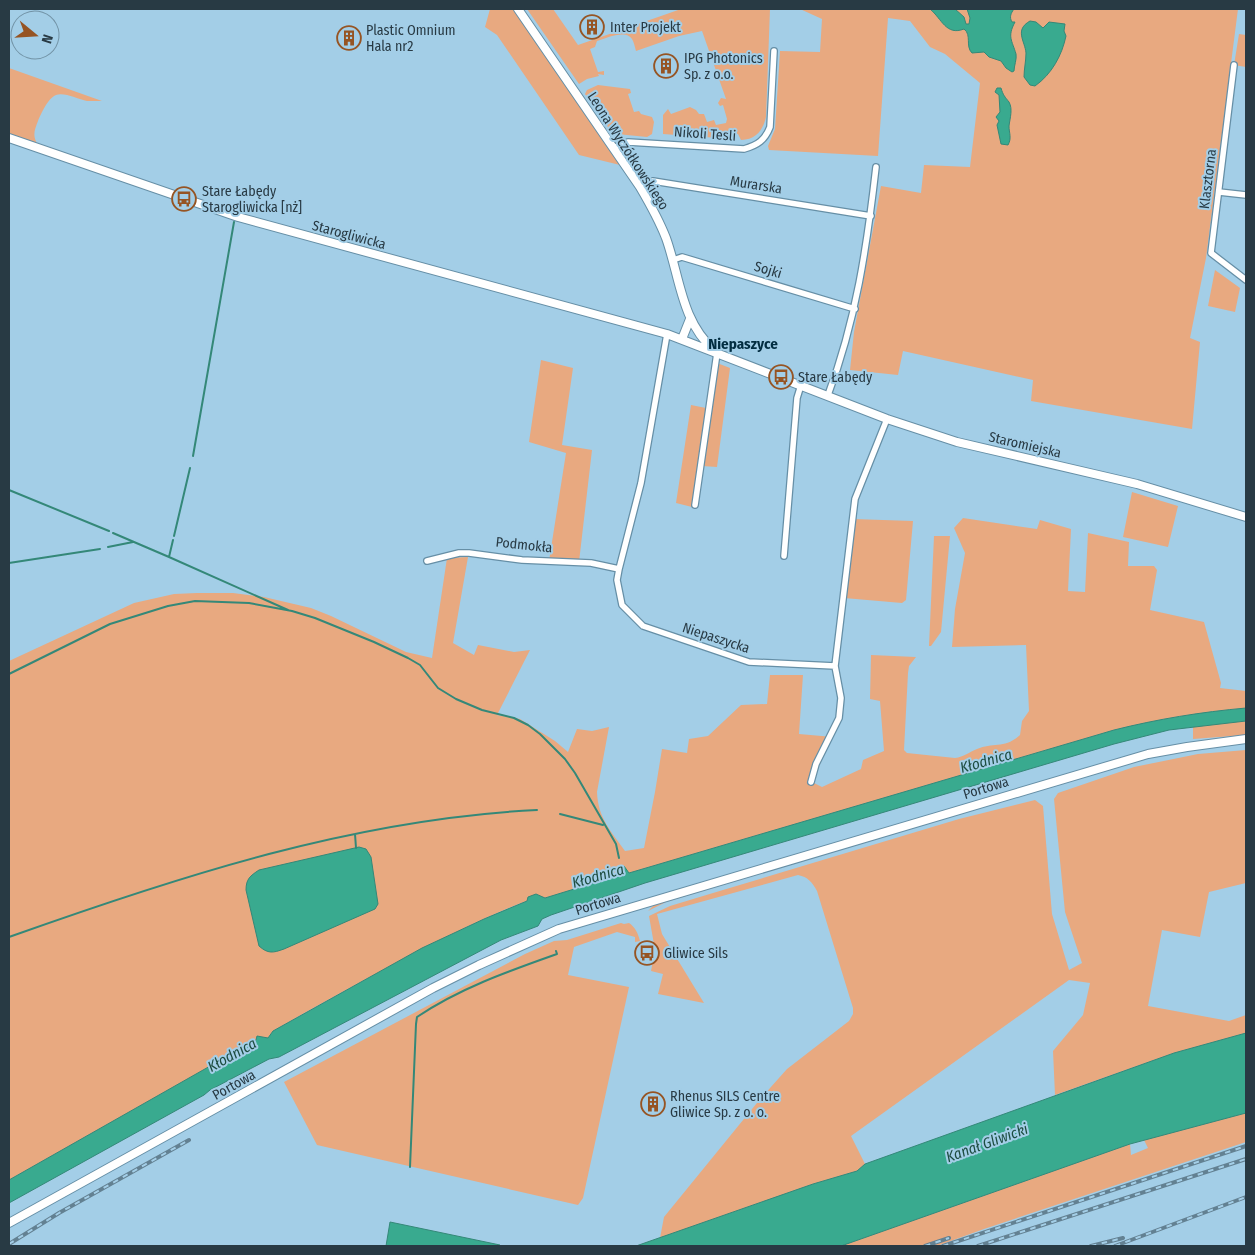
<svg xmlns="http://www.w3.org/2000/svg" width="1255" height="1255" viewBox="0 0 1255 1255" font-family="'Fira Sans Condensed',sans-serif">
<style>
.green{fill:#e8a980}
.water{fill:#39aa8f;stroke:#348878}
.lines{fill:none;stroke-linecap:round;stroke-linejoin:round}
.stream{stroke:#348878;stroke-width:2}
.street-casing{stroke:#668fa6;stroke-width:8}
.secondary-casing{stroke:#668fa6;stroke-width:10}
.street{stroke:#fff;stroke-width:5.5}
.secondary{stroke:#fff;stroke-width:8}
.rail-casing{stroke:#638192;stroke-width:4}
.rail{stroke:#a3cee7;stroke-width:2;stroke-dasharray:5.5;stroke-linecap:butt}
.labels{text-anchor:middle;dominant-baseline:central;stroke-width:4;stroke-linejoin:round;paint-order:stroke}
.poi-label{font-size:14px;fill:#283a44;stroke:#a3cee7;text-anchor:start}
.street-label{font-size:14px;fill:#283a44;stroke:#a3cee7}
.neighbourhood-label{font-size:15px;font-weight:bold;fill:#022d41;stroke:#a3cee7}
.water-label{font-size:15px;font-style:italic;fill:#1d4c40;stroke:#a3cee7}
</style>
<rect width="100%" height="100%" fill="#a3cee7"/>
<path class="green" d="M490,9H513L620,165L579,155L497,35L485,27Z
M527,9H553L578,45L681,9H770L766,117C763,130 756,140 741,140L738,134H734L732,139L663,134V115L668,109L671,114L690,107L696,110L699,114H704L707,122L714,120L716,125L726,123L727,119L723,105L720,106L718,103L721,98L726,99L702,31L679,36L636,51C635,48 634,42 632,39C626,29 606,38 597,41L595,47L590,49L598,72L604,71V75L598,74L599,76L587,79L579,84Z
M800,9H1238L1206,258L1190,338L1200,342L1192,429L1031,401L1033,380L903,351L898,375L850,370L854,332L881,186L921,193L924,165L970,167L980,83L945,54L930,47L910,21L888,18L878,156L769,150L768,146L775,129L780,51L820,52L822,19Z
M1239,34L1246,35V67L1234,65Z
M9,68L102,101C97,101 92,101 87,101C78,99 64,92 56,95C48,98 41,114 38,121C34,131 32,137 39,146L9,138Z
M598,85L630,89L631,93L628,94L634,112L639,111L641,114L652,117L654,122L652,134L647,137L617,134L615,132L610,130L585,94L587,90Z
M1215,270L1240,288L1235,312L1208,306Z
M541,360L573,368L562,445L592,450L579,562L549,561L566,453L529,442Z
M717,363L730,368L717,467L702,466Z
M691,405L706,408L692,507L676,503Z
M1132,492L1178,506L1168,547L1123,537Z
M963,518L1037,529L1040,520L1071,529L1068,591L1085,592L1088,533L1129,542L1128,566H1154L1157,570L1150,610L1204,622L1221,683L1220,688L1246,691V708C1201,712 1158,719 1114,730L629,873L624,866L620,867L623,874L545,898C518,892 309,1010 273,1031L268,1038L257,1040L9,1180V661L134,603L174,594L197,593H233L264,597L311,608L331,616L406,652L432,658L447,558L468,557L453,643L474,655L478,645L514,652L530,650L497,715L520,719L555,741L568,752L577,729L592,731L609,727L597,792C598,818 611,831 625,851L644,848L655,792L662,749L687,753L689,739L708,736L741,705L767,704L770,675H803L799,734L833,737L819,766L814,783L822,787L861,769L863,760L884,751L880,701L870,699L871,655L916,657L909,666L908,673L904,750L907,753L955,758C964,757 969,752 977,749C993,742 1005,749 1020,735L1022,721L1029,711L1026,645L952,647L955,609L965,553L954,528Z
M853,519L913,521L906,600L902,603L844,598Z
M934,536H950L941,632L931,646H929Z
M1246,721V735L1193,739V726Z
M1246,750V883L1209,892L1200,937L1162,930L1148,1006L1229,1021L1246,1015V1033L1174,1053L1055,1095L1053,1051L1083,1015L1090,983L1069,980L851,1136L865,1164L857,1171L813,1184L660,1238L664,1217L761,1098L787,1069L849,1021L853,1014V1008L817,891C812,882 808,877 798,875L657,914L662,934L704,1003L658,994L663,974L651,971L655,950L649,916L670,906L713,893L959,819L1035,800L1043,806L1052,914L1069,970L1082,963L1065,912L1054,799L1058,793L1134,767L1198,754Z
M1022,795H1025L666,902L648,911L655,904Z
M621,923L624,924L629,923C635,927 638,933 640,941L635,942V937L617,932L574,947L568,975L629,987L583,1198L578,1205L317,1145L284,1082L525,954L554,941L567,940Z
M1246,1113V1142L984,1229L937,1246H841L1130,1144L1131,1155L1148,1148L1144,1140Z"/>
<path class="water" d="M930,9H955L964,17L966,24H969L970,18L967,9H1014C1011,13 1009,17 1012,22H1015C1007,37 1012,40 1016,54C1017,59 1014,66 1014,71L1012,72L1006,68L1001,61L989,57L984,52L972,53C965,46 972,35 964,29C946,36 942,19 930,9Z
M1030,21L1036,22L1043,28L1049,22L1065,24L1064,31L1066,36C1062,55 1052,74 1035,86L1030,85L1024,77C1024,69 1026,61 1026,53C1025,41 1014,30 1030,21Z
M997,88H1001C1003,95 1005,97 1009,102C1013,109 1010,118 1009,126C1009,133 1012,138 1008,145L1001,144L997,125L999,121L996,117L1000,112L999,95L995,92Z
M1246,708V721L1169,730L1114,744L645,883L551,915L542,919L538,926L501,940L279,1057L269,1059L210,1090L204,1095L9,1203V1180L256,1040L257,1036L268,1038L273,1031L422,948L484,919L527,901L528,897L536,894L545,898L623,874L620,867L624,866L629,873L1114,730C1158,719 1201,712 1246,708Z
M359,847L366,849L371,857L378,904L375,909L284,949C273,953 268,954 259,946L246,890C246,879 250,876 259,870Z
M1246,1033V1113L1130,1144L841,1246H636L813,1184L857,1171L865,1164L1174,1053Z
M390,1222L500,1245V1246H386Z"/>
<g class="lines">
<path class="stream" d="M193,456L234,222
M9,490L109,531
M113,533L169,557
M174,536L190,468
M173,540L169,557L288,610
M108,547L133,542
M9,563L100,549
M9,674L110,624L168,606L195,601L249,603L292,611L315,618L374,642L408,658L420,665L438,688L456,699L482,710L514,718L528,725L540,734L565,759L575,773L616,844L619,858
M560,814L603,825
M355,834L356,848
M9,937C180,876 355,819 537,810
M410,1167L416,1024L417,1017C460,988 509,971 557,954L556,951"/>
<g class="street-casing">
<path id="street" d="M1234,65L1211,253L1246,280
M613,148L628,142L744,149C758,145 765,140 770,127L774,51
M640,187L648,182L653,181L871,216
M1219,192L1246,195
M673,260L682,257L855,309
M667,334L641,483L619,569L617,580L622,605L643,626L749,662L835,666
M828,395C856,321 867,246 876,167
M695,505L717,353
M784,556L797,398L801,385
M427,561L459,553H469L522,560L591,563L619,569
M811,782L816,764L839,718L841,698L835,666L855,499L887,419"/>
</g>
<g class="secondary-casing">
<path id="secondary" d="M518,9L640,187C650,204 659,220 666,238C680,277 681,321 714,350
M9,138L238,217L667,334L887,419L957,442L1137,484L1246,517
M682,339L690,319
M9,1223L433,988L479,965L559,929L1148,754L1187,747L1246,739"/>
</g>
<use href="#street" class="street"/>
<use href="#secondary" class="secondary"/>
<g class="rail-casing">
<path id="rail" d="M9,1244L59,1213L189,1140
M925,1246L949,1238
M943,1246L1246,1146
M978,1246L1246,1159
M1091,1246L1123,1238
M1115,1246L1246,1197"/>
</g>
<use href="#rail" class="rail"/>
</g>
<defs>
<g id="building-ring" transform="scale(1.25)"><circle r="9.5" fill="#a3cee7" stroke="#965423" stroke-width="1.5"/><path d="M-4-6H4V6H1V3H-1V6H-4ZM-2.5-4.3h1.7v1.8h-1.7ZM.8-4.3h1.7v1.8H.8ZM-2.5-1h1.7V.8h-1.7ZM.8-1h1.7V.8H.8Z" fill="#965423"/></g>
<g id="bus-ring" transform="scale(1.25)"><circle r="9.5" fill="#a3cee7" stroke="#965423" stroke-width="1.5"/><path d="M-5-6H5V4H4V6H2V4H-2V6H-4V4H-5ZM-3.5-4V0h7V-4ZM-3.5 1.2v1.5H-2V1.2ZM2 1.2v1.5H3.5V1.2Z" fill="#965423"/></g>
</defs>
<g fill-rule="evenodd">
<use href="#building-ring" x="592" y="27"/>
<use href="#building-ring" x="349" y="38"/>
<use href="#building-ring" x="666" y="66"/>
<use href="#bus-ring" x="184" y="199"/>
<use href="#bus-ring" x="781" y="377"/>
<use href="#bus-ring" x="647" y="953"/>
<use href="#building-ring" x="653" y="1104"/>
</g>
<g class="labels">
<g class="poi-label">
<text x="610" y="27">Inter Projekt</text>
<text x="366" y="30">Plastic Omnium<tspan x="366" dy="16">Hala nr2</tspan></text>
<text x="684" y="58">IPG Photonics<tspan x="684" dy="16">Sp. z o.o.</tspan></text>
<text x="202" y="191">Stare Łabędy<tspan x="202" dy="16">Starogliwicka [nż]</tspan></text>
<text x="798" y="377">Stare Łabędy</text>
<text x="664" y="953">Gliwice Sils</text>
<text x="670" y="1096">Rhenus SILS Centre<tspan x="670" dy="16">Gliwice Sp. z o. o.</tspan></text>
</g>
<g class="street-label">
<text transform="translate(705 134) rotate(4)">Nikoli Tesli</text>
<text transform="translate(628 151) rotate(57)">Leona Wyczółkowskiego</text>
<text transform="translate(1208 179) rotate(-83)">Klasztorna</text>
<text transform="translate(756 185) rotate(9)">Murarska</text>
<text transform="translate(349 235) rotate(15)">Starogliwicka</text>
<text transform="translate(768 270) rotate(17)">Sojki</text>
<text transform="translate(1025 445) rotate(13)">Staromiejska</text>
<text transform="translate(524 545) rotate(6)">Podmokła</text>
<text transform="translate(716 638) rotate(18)">Niepaszycka</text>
<text transform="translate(986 788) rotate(-17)">Portowa</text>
<text transform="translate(598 904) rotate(-17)">Portowa</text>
<text transform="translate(234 1085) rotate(-29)">Portowa</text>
</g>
<g class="neighbourhood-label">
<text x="743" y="344">Niepaszyce</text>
</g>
<g class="water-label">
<text transform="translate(986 761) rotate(-16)">Kłodnica</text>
<text transform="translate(598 876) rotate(-16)">Kłodnica</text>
<text transform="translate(232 1055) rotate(-29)">Kłodnica</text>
<text transform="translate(987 1143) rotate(-20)">Kanał Gliwicki</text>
</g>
</g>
<rect width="1255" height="1255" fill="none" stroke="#283a44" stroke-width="20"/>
<g transform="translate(35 35) rotate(108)"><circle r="24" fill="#a3cee7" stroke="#7293a6"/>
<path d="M0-4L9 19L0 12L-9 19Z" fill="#965423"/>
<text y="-8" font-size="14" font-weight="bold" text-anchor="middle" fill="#283a44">N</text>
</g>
</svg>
